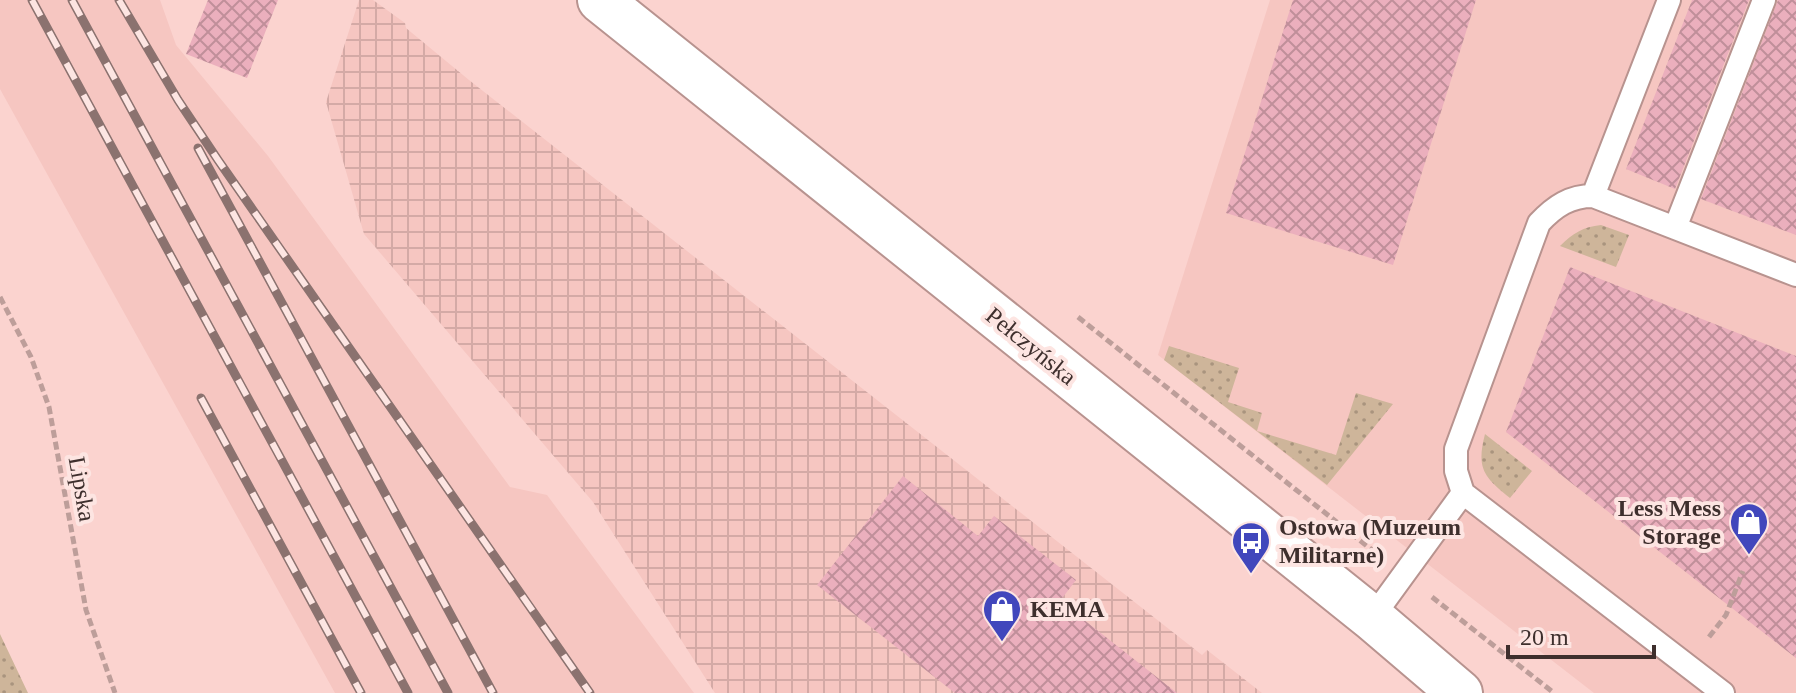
<svg xmlns="http://www.w3.org/2000/svg" width="1796" height="693" viewBox="0 0 1796 693" font-family="'Times New Roman',serif">
<style>
.built{fill:#f6c6c1}
.industrial{fill:url(#industrial-grid)}
.green{fill:url(#green-dots)}
.building{fill:url(#building-cross-hatch)}
.lines{fill:none;stroke-linecap:round;stroke-linejoin:round}
.lane-casing{stroke:#b8938f;stroke-width:26}
.secondary-casing{stroke:#b8938f;stroke-width:48}
.path{stroke:#bd9e9a;stroke-width:5;stroke-dasharray:8 4;stroke-linecap:butt}
.lane{stroke:#fff;stroke-width:22}
.secondary{stroke:#fff;stroke-width:44}
.rail-casing{stroke:#8b726f;stroke-width:9}
.rail{stroke:#fde5e2;stroke-width:6;stroke-dasharray:18;stroke-linecap:butt}
.labels{text-anchor:middle;dominant-baseline:central;stroke-width:8;stroke-linejoin:round;paint-order:stroke}
.street-label{font-size:24px;fill:#3e2f2d;stroke:#fde5e2}
.poi-label{font-size:24px;font-weight:bold;fill:#3e2f2d;stroke:#fde5e2;text-anchor:start}
</style>
<defs>
<pattern id="industrial-grid" width="8" height="8" patternUnits="userSpaceOnUse" patternTransform="scale(2)"><rect width="8" height="8" fill="#f6c6c1"/><path d="M0 4h8M4 0v8" fill="none" stroke="#d4aaa6"/></pattern>
<pattern id="green-dots" width="8" height="8" patternUnits="userSpaceOnUse" patternTransform="scale(2)"><rect width="8" height="8" fill="#ceb59a"/><path d="M2 2h.1M6 6h.1" fill="none" stroke="#a9947e" stroke-width="1.8" stroke-linecap="round"/></pattern>
<pattern id="building-cross-hatch" width="8" height="8" patternUnits="userSpaceOnUse" patternTransform="scale(2)"><rect width="8" height="8" fill="#ebafbd"/><path d="M0 0l8 8M0 8l8-8" fill="none" stroke="#c08f9a"/></pattern>
</defs>
<rect width="100%" height="100%" fill="#fbd3cf"/>
<path class="built" d="M0,0H160L176,45L268,156L510,487L547,495L694,693H335L0,89Z
M1270,0H1796V693H1594L1158,355Z"/>
<path class="industrial" d="M359,0H373L405,23L406,28L469,80L1202,655L1207,650L1262,693H715L593,502L364,234L326,102Z"/>
<path class="green" d="M1601,225L1629,235L1616,267L1560,246C1573,233 1583,227 1601,225Z
M1169,346L1239,368L1228,402L1262,413L1257,431L1336,455L1356,393L1393,404L1327,485L1164,360Z
M1485,434L1532,471L1510,498C1484,477 1476,469 1485,434Z
M0,634L28,693H0Z"/>
<path class="building" d="M208,0H278L247,78L186,54Z
M1293,0H1476L1393,265L1226,213Z
M1692,0H1749L1675,189L1626,169Z
M1778,0H1796V235L1701,199Z
M1570,267L1796,356V658L1506,432Z
M903,476L978,536L994,516L1076,580L1060,601L1177,693H955L817,585Z"/>
<g class="lines">
<g class="lane-casing">
<path id="lane" d="M1593,196L1669,0
M1675,228L1764,0
M1463,493L1456,471V449L1539,223C1555,206 1570,196 1593,196L1796,275
M1372,618L1463,493L1723,693"/>
</g>
<g class="secondary-casing">
<path id="secondary" d="M600,0L1372,618L1460,693"/>
</g>
<path class="path" d="M0,297L31,357L49,407L86,610L115,693
M1078,317L1377,554
M1432,597L1554,693
M1709,637L1726,615L1743,571"/>
<use href="#lane" class="lane"/>
<use href="#secondary" class="secondary"/>
<g class="rail-casing">
<path id="rail" d="M32,0L408,693
M72,0L448,693
M119,0L178,100L218,160L590,693
M198,148L493,693
M201,398L361,693"/>
</g>
<use href="#rail" class="rail"/>
</g>
<defs>
<g id="shop-pin" transform="scale(2)"><path d="M0 17L-7.5 6A9.5 9.5 0 1 1 7.5 6Z" fill="#4147bc" stroke="#fde5e2"/><path d="M-5-2.5h2.3a2.7 3.5 0 0 1 5.4 0H5L5.5 6h-11ZM-1.5-2.5h3a1.5 2.3 0 0 0-3 0Z" fill="#fff"/></g>
<g id="bus-pin" transform="scale(2)"><path d="M0 17L-7.5 6A9.5 9.5 0 1 1 7.5 6Z" fill="#4147bc" stroke="#fde5e2"/><path d="M-5-6H5V4H4V6H2V4H-2V6H-4V4H-5ZM-3.5-4V0h7V-4ZM-3.5 1.2v1.5H-2V1.2ZM2 1.2v1.5H3.5V1.2Z" fill="#fff"/></g>
</defs>
<g fill-rule="evenodd">
<use href="#shop-pin" x="1749" y="522"/>
<use href="#bus-pin" x="1251" y="541"/>
<use href="#shop-pin" x="1002" y="609"/>
</g>
<g class="labels">
<g class="street-label">
<text transform="translate(1031 346) rotate(39)">Pełczyńska</text>
<text transform="translate(82 489) rotate(80)">Lipska</text>
</g>
<g class="poi-label">
<text x="1721" y="508" text-anchor="end">Less Mess<tspan x="1721" dy="28">Storage</tspan></text>
<text x="1279" y="527">Ostowa (Muzeum<tspan x="1279" dy="28">Militarne)</tspan></text>
<text x="1030" y="609">KEMA</text>
</g>
</g>
<path d="M1508 645v12h146v-12" fill="none" stroke="#3e2f2d" stroke-width="4"/>
<text x="1520" y="645" font-size="24" fill="#3e2f2d" stroke="#fde5e2" stroke-width="6" paint-order="stroke">20 m</text>
</svg>
